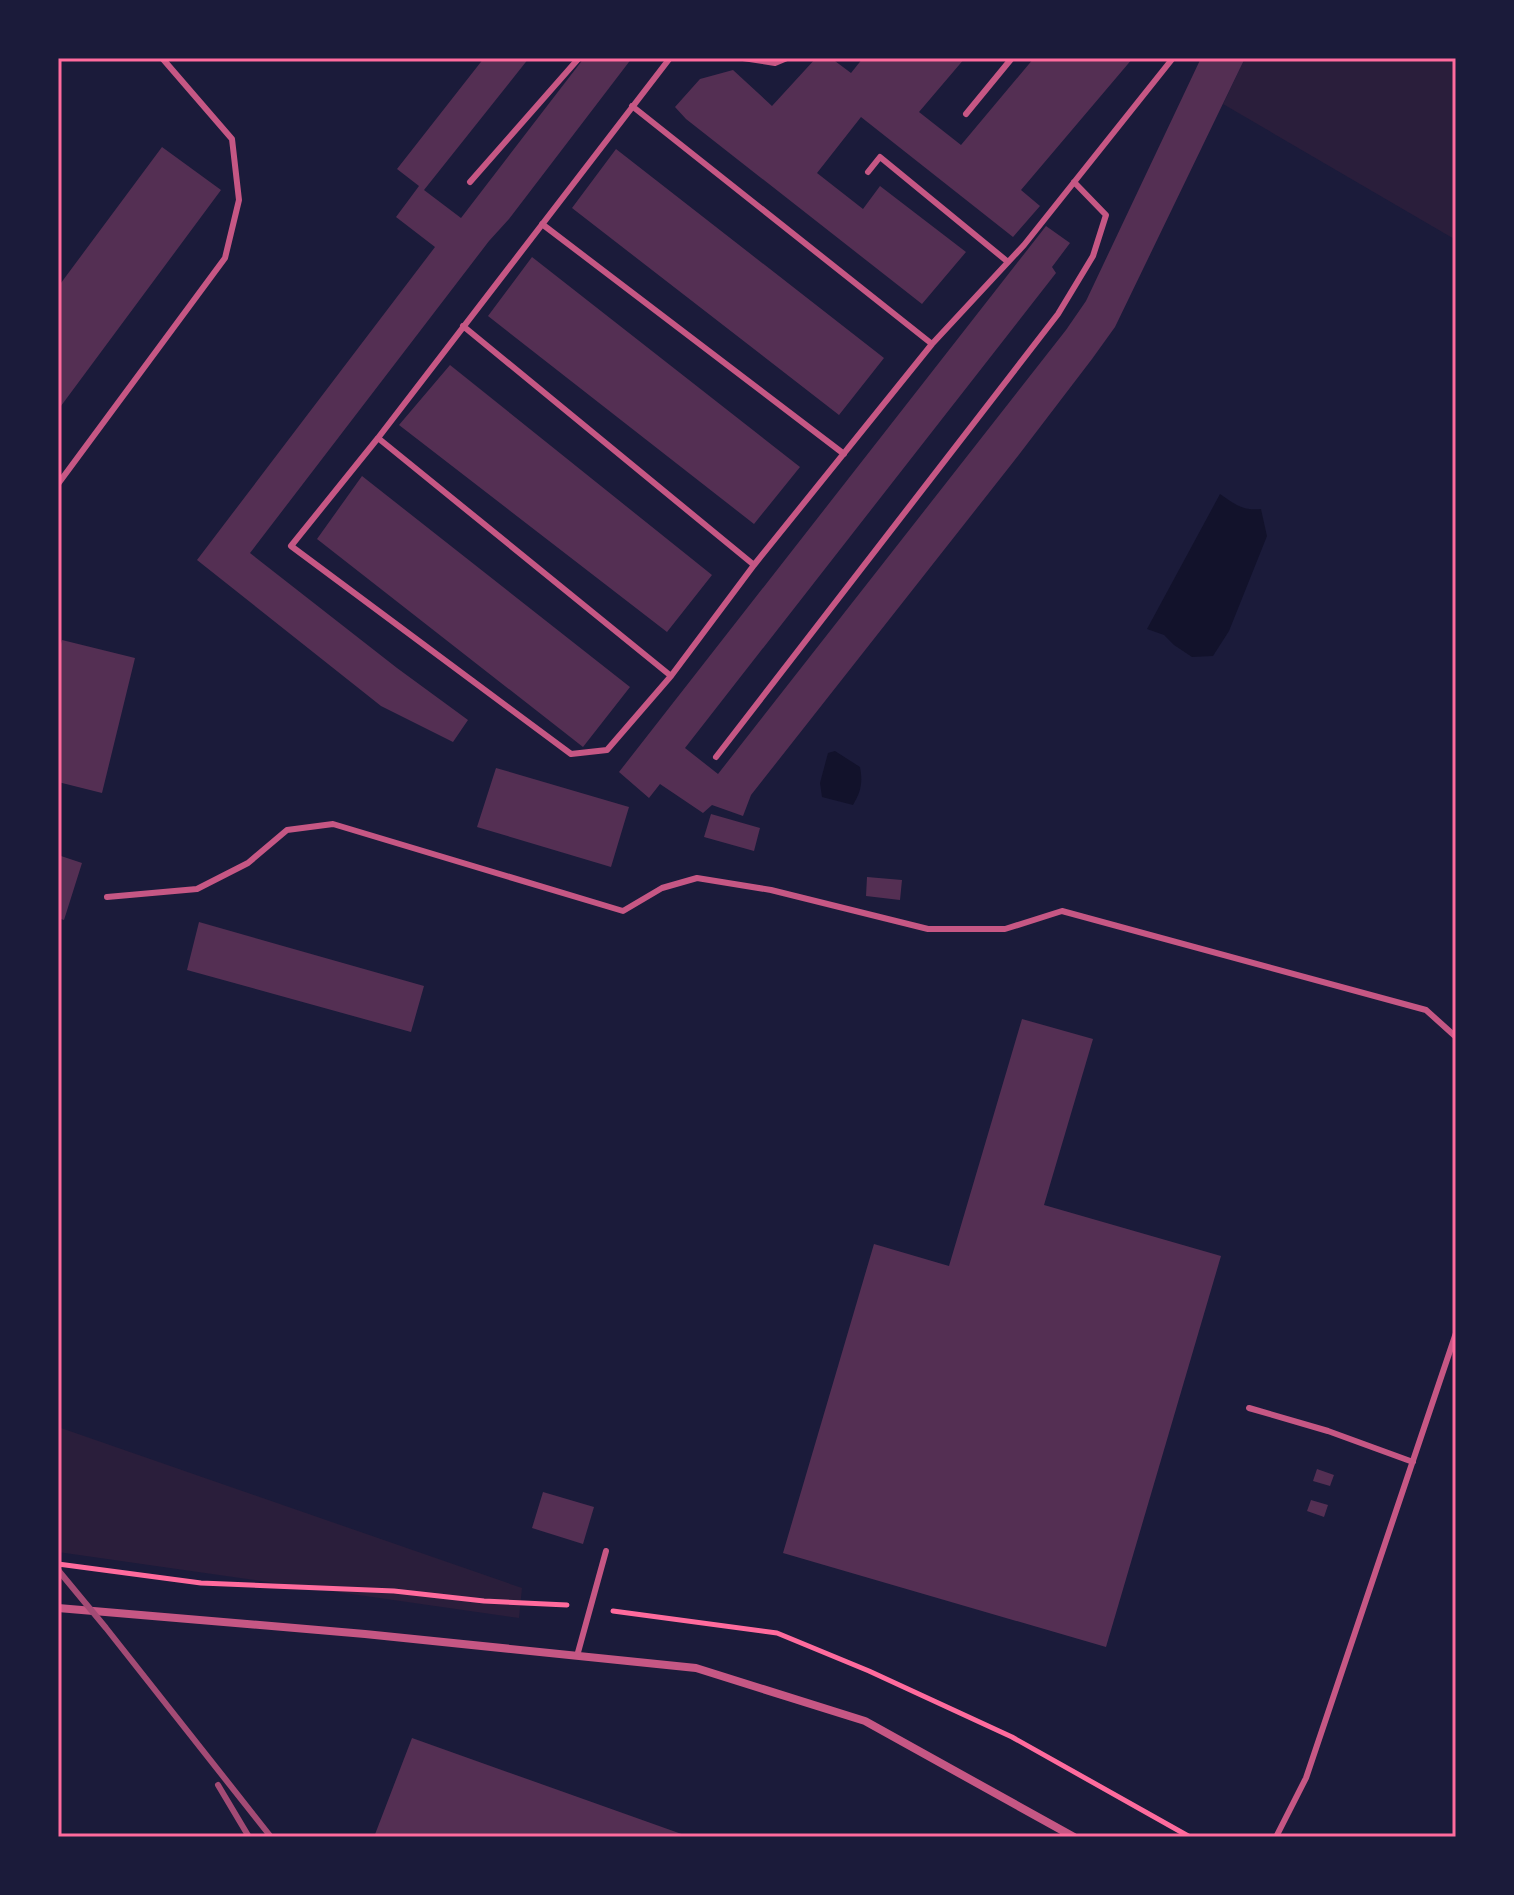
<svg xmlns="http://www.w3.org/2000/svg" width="1514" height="1895" viewBox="0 0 1514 1895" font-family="Literata,serif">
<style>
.green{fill:#2a1e3b}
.water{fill:#12122b}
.building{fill:#542f53}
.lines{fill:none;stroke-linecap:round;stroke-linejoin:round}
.path{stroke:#ff6b9d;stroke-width:5}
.service{stroke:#c65784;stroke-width:6}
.minor{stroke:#c65784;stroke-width:8}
.rail{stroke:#a44b75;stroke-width:6}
.neatline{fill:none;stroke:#ff6b9d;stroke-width:3}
</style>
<rect width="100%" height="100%" fill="#1b1b3a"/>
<path class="green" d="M1245,58H1456V240L1223,104Z
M58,1427L522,1588L519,1618L58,1552Z"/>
<path class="water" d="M1220,494C1235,504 1242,511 1261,509L1267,536L1229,631L1213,656L1192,657L1174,645L1164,635L1147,629Z
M835,751L860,767C863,782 861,792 853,805L822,797L820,783L828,753Z"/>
<path class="building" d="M484,58H529L424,190L461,218L584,58H632L509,219L489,241L250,553L397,668L468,720L453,742L381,706L197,560L435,247L396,217L419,186L397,169Z
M816,58H831L851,73L863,58H965L919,112L961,145L1034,58H1133L1021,190L1040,206L1013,237L861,117L817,173L863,209L880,186L966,252L922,304L686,119L675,107L700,79L733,70L772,106Z
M1201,58H1245L1115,327L1092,359L1014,461L751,795L743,816L712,805L703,813L660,784L649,798L619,772L1046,226L1070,243L1052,267L1056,273L685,748L718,774L1066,330L1086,301Z
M162,147L221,190L58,410V287Z
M616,149L884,358L839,415L572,208Z
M532,257L800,467L754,524L488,316Z
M450,365L712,575L667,632L399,425Z
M362,476L630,687L583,747L317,539Z
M62,640L135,658L102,793L58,782V655Z
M496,768L629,807L611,867L477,827Z
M711,814L760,828L754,851L704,837Z
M58,855L82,863L64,920L58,918Z
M867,877L902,880L900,900L866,896Z
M199,922L424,986L411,1032L187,970Z
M1022,1019L1093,1039L1044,1205L1221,1256L1106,1647L783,1553L874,1244L949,1266Z
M1317,1469L1334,1475L1330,1486L1313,1481Z
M543,1492L594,1507L583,1544L532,1528Z
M1311,1500L1328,1505L1324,1517L1307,1511Z
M412,1738L690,1837H374Z"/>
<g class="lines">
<path class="path" d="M58,1564L201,1583L394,1591L484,1601L567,1605
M613,1611L777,1633L869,1671L1012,1737L1190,1837"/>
<path class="service" d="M670,58L378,438L291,546L571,754L607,750L671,676L754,565L932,344L1024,245L1173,58
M743,58L775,63L787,58
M632,106L932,344
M966,114L1012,58
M868,172L880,157L1008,262
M470,182L579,58
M542,224L844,454
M463,326L754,565
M378,438L671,676
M58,484L225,258L239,200L232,139L162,58
M716,757L1058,314L1093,256L1106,215L1074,182
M107,897L197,889L248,863L287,830L333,824L623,911L662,888L697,878L771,890L928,929H1005L1062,911L1426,1010L1456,1037
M1249,1408L1328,1431L1413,1462
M577,1656L606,1551
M1276,1837L1306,1778L1456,1333"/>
<path class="minor" d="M58,1608L365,1634L696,1668L865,1721L1074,1837"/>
<path class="rail" d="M58,1570L106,1628L271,1837
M218,1785L249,1837"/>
</g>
<rect width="1514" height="1895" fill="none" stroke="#1b1b3a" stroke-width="120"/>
<rect x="60" y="60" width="1394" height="1775" class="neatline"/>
</svg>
